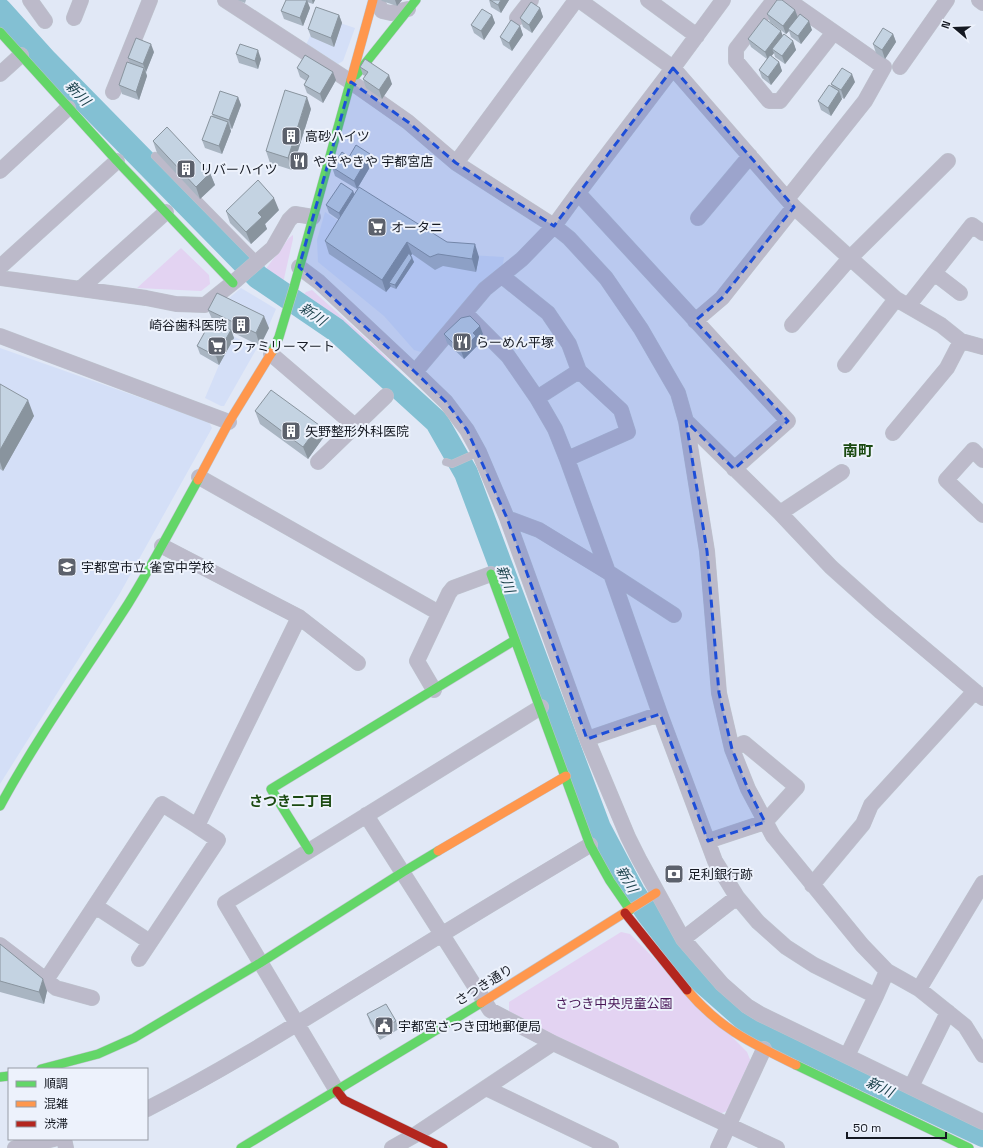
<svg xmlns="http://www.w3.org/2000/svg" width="983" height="1148" viewBox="0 0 983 1148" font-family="'Space Grotesk','Noto Sans JP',sans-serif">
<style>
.built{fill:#d4dff7}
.green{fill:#e3d3f2}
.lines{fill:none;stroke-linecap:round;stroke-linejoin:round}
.river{stroke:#83c0d3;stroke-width:24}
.lane-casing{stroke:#bec4ce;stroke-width:8}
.street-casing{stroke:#bec4ce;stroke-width:16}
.fast-casing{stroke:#bec4ce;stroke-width:10}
.slow-casing{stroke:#bec4ce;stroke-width:10}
.jam-casing{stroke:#bec4ce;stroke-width:10}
.lane{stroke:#bcbaca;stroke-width:7}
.street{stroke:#bcbaca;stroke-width:15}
.fast{stroke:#63d668;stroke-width:9}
.slow{stroke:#ff974d;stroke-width:9}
.jam{stroke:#b3261e;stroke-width:9}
.wall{fill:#a9b5c2}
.shaded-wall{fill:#89949e}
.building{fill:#c4d3e2;stroke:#89949e}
.marked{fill:#1d4ed8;fill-opacity:0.2;stroke:#1d4ed8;stroke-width:3;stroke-dasharray:8 5;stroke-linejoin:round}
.labels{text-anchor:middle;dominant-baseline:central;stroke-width:4;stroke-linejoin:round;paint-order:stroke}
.poi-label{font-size:13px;fill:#151922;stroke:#edf2fc;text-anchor:start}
.street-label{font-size:13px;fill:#151922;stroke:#edf2fc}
.park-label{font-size:13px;fill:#481656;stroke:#edf2fc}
.water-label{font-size:14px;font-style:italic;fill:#1b424c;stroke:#edf2fc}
.neighbourhood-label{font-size:14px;font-weight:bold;fill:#1b4a11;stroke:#edf2fc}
.quarter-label{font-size:15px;font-weight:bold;fill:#1b4a11;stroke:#edf2fc}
</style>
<rect width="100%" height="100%" fill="#e1e8f6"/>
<path class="built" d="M319,16L355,28L343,61L338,64L332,62L306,45Z
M325,212L346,226L452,254L504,257L503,264L430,347L421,352L414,350L384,316L318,262L317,240Z
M241,288L276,309L260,346L213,322L221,305Z
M215,327L257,348L224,406H221L205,398L219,365L200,354Z
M0,348L209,422L212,428L119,595L0,784Z"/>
<path class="green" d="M293,235V239L283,283L265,270L289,238Z
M181,248L209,275L210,284L201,291L137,288Z
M312,290L379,350L405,377C373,348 341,318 304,294L306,292Z
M621,932L630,934L747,1052L751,1062L727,1111L719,1114L509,1014V1002Z"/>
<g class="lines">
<path class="river" d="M0,10L46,61L258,277L336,330L437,422L466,473L599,828L633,892L649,915L697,977L748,1022L769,1034L983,1135"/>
<g class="lane-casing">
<path id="lane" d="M155,156L258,261
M446,462L452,464L479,452"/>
</g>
<g class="street-casing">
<path id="street" d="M30,0L45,21
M225,0L351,82L408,122L456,163L554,226L569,238L606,278L641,329L678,393L686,421L780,513L831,567L881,612L983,698
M376,0L382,11L391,13L408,9
M579,0L673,68L794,207L850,258L896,299L941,325L961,341L983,347
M648,0L697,36
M774,0L736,49V61L769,101H780L834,32
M979,0L983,3
M74,18L81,0
M517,18L531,0
M900,67L947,0
M0,74L21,55
M113,92L150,0
M456,163L576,0
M0,171L68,108
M578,193L788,421L734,469
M787,199L865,101L884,67L788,0
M698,218L750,156
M0,267L117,161
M299,267L319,282L415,372L446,402L467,430L479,452L507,518L587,739L628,837L639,859L683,939L722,984L747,1006L760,1014L983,1122
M934,273L960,293
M502,276L548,313L569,344L579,371
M0,278L146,298L176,304L205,305L235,281L273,248L289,220L295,214L313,217
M80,289L166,212
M908,306L972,225L983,233
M467,315L508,356L537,398L555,429L567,459L608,572
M695,321L722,298L794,207
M792,325L850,258L948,161
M0,336L229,422
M271,354L355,426
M845,365L896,299
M415,372L485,289L522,259L554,226L578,193L673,68L723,0
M537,398L579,371L621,410L628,432L567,459
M686,421L707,551L719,693L732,749L748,789L773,836L862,945L887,971L919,989L965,1026L983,1055
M893,433L947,368L961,341
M983,460L973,450L946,480L983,515
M318,462L386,396
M199,477L432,609
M780,513L842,472
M507,518L539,530L611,574L674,615
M162,546L299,617L358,663
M611,574L660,714L715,861L737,897L758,922L786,947L814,965L876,996L847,1056
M434,690L417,661L449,593L453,588L491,574
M587,739L660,714
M366,815L490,1010L553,1043L777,1148
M708,841L765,822L797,787L744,743L732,749
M812,885L863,824L871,805L975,691
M95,906L150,942
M683,939L737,897
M0,945L46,980L162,804L197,826L299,617
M139,959L218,840L197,826
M46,980L56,988L92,998
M919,989L983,883
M876,996L887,971
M911,1087L948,1012
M486,1088L611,1148
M337,1091L225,903L541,707
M147,1109C230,1067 309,1016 389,967C456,925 523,885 590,845
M64,1139L66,1148
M15,1148L54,1139
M392,1148L415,1135L553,1043
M718,1148L764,1049"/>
</g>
<g class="fast-casing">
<path id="fast" d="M0,32L117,161L233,283
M356,75L416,0
M272,352L279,337L294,287L351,80
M491,574L590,845L610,881L630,910
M0,806C38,736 85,671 128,604C153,564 175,521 198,480
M309,850L271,789L515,640
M796,1065L969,1148
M41,1069L98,1054L134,1038L260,963L403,872L438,851
M0,1077L9,1076
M241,1148L481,1003"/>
</g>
<g class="slow-casing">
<path id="slow" d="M351,80L373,0
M198,480L229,422L272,352
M438,851L566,776
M687,990C720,1029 751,1043 796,1065
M481,1003L656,893"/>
</g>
<g class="jam-casing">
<path id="jam" d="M625,913L687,990
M337,1091L344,1100L443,1148"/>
</g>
<use href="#lane" class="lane"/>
<use href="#street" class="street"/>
<use href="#fast" class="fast"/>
<use href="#slow" class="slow"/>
<use href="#jam" class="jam"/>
</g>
<path class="wall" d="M238,0H246L245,3Z
M286,0H315L313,4L307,2L310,8L303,26L284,19L281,11Z
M381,0H402L397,6L382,1Z
M489,0H509L501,13L491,7Z
M540,8L543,17L532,33L523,27L520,18Z
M795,10L798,17L812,30L801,44L791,37L789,31L786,34L770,22L767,14Z
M339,15L342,23L334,47L311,37L308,29Z
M492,15L495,23L484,40L474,33L471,25Z
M520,26L523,35L512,51L503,45L500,37Z
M893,34L896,42L885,59L876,53L873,44Z
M783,36L793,41L796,50L785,64L775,57L774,53L771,56L779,62L782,71L771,85L762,78L759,70L767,59L751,47L748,39Z
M154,52L146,72L147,76L139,100L122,94L119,85L130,63L128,58Z
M236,54L261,59L258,69L239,63Z
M360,67L392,84L382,99L366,88L363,79L365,76L363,75Z
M297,68L336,80L323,103L307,93L304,85L306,81L300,77Z
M855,82L844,99L841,97L842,99L831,116L821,110L818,101L832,87L831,84Z
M238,97L241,105L232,129L230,128L231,131L222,154L205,148L202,140L213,117L212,114Z
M311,109L292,170L270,163L266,151Z
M153,141L210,173L215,185L200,199L157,153Z
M349,157L373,162L357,189L335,176L332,167Z
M353,191L355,195L447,242L479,257L476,272L443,266L435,270L412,254L411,255L414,262L396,289L391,287V286L386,292L329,254L325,241L339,220L329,213L326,205Z
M279,210L265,224L267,229L251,244L230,223L226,211Z
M208,310L269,328L260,346L232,332L234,338L219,365L200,354L197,346L212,319Z
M444,334H483L477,340L479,344L464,359L447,343Z
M0,384L34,416L3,471L0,469Z
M255,411L319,425L323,438L308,459L260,424Z
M0,944L47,991L44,1004L0,992Z
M367,1014L396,1021L399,1029L380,1040L370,1023Z"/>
<path class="shaded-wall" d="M307,0L310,8L303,26L300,18Z
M312,0H315L313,4Z
M395,0H402L397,6Z
M501,0H509L501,13L498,5Z
M540,8L543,17L532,33L529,25Z
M795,10L798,18L788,29L789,31L786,34L783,26Z
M339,15L342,23L334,47L331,38Z
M492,15L495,23L484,40L481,31Z
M809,21L812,30L801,44L798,36Z
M520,26L523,35L512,51L509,43Z
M781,31L784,39L772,49L774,53L768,60L765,52Z
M893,34L896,42L885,59L882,50Z
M793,41L796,50L785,64L782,56Z
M151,44L154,52L146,72L143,64Z
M258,50L261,59L258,69L255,61Z
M779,62L782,71L771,85L768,77Z
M144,68L147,76L139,100L136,92Z
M333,72L336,80L323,103L320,94Z
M852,74L855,82L844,99L841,90Z
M389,75L392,84L382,99L379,90Z
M839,91L842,99L831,116L828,108Z
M238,97L241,105L232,129L229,120Z
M307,97L311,109L292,170L288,158Z
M228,122L231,131L222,154L219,146Z
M370,154L373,162L357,189L354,181Z
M210,173L215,185L200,199L196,187Z
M353,191L356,199L342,222L339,213Z
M274,198L279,210L265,224L267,229L251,244L246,232L258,213Z
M407,242L412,254L392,284L389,283L391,286L386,292L382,280Z
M475,244L479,257L476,272L472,259Z
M412,258L414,262L396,289L395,285Z
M264,316L269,328L260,346L256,333Z
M480,326L483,334L477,340L479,344L464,359L461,351L473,333Z
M231,330L234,338L219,365L216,356Z
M28,400L34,416L3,471L0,462V450Z
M319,425L323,438L308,459L303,447Z
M43,979L47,991L44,1004L39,992Z"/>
<path class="building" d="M286,0H307L300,18L281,11Z
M490,0H501L498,5Z
M777,0H782L795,10L783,26L767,14Z
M531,2L540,8L529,25L520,18Z
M316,7L339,15L331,38L308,29Z
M482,9L492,15L481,31L471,25Z
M800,14L809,21L798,36L788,29Z
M764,18L781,31L765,52L748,39Z
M511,20L520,26L509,43L500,37Z
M883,28L893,34L882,50L873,44Z
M784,34L793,41L782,56L772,49Z
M136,38L151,44L143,64L128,58Z
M240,44L258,50L255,61L236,54Z
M305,55L333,72L320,94L304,85L309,76L297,68Z
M770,55L779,62L768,77L759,70Z
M365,59L389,75L379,90L363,79L368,72L360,67Z
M127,62L144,68L136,92L119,85Z
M842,68L852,74L841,90L831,84Z
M829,85L839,91L828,108L818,101Z
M285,90L307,97L288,158L266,151Z
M220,91L238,97L229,120L212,114Z
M211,116L228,122L219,146L202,140Z
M167,127L210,173L196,187L153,141Z
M356,145L370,154L354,181L332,167L342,152L349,157Z
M258,180L274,198L258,213L262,217L246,232L226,211Z
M341,183L353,191L339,213L326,205Z
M359,187L447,242L475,244L472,259L438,254L430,257L407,242L382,280L325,241Z
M409,253L412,258L395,285L389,283Z
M217,293L264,316L256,333L208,310Z
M470,316L480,326L473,333L476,336L461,351L444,334L461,318Z
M212,319L231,330L216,356L197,346Z
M0,384L28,400L0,450Z
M271,390L319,425L303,447L255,411Z
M0,944L43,979L39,992L0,981Z
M386,1004L396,1021L377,1032L367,1014Z"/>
<path class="marked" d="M673,68L794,207L722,298L695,321L788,421L734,469L686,421L707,551L719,693L732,749L748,789L765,822L708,841L660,714L587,739L507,518L467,430L446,402L415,372L299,267L351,82L408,122L456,163L554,226Z"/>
<defs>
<g id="building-square" transform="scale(1)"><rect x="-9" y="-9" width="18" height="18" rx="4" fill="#5c616c" stroke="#edf2fc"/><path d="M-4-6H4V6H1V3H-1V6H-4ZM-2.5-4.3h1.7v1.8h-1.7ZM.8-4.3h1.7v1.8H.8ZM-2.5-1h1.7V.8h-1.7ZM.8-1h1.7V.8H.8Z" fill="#fff"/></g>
<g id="restaurant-square" transform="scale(1)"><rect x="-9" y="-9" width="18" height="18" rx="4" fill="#5c616c" stroke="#edf2fc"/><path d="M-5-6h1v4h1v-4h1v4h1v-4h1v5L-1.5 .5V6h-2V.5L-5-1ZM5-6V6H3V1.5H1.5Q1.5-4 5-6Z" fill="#fff"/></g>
<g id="supermarket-square" transform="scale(1)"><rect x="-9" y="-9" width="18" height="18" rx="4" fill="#5c616c" stroke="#edf2fc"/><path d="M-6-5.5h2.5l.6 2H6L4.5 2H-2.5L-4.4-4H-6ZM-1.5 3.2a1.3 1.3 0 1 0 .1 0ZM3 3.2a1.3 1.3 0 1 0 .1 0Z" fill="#fff"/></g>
<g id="school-square" transform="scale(1)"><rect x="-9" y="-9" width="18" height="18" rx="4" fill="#5c616c" stroke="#edf2fc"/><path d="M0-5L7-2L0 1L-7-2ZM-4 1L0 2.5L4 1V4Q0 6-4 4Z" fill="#fff"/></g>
<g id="bank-square" transform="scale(1)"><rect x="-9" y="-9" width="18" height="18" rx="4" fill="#5c616c" stroke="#edf2fc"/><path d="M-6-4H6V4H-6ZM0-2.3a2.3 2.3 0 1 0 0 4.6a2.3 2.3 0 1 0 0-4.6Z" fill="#fff"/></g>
<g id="civic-square" transform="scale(1)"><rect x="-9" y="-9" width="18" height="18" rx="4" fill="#5c616c" stroke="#edf2fc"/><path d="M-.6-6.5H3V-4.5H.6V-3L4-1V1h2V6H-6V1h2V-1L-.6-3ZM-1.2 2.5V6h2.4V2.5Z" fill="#fff"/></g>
</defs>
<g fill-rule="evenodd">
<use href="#building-square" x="291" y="136"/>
<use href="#restaurant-square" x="299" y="161"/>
<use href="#building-square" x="186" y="169"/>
<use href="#supermarket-square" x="377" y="227"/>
<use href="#building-square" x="241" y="325"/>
<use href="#restaurant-square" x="462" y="342"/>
<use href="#supermarket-square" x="217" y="346"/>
<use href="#building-square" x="291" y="431"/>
<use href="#school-square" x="67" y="567"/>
<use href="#bank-square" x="674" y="874"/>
<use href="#civic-square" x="384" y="1026"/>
</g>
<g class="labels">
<g class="poi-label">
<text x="305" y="136">高砂ハイツ</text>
<text x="313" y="161">やきやきや 宇都宮店</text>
<text x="200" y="169">リバーハイツ</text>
<text x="391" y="227">オータニ</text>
<text x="227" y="325" text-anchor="end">崎谷歯科医院</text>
<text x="476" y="342">らーめん平塚</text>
<text x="231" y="346">ファミリーマート</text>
<text x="305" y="431">矢野整形外科医院</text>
<text x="81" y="567">宇都宮市立 雀宮中学校</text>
<text x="688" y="874">足利銀行跡</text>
<text x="398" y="1026">宇都宮さつき団地郵便局</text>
</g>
<g class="street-label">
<text transform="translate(484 985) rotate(-32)">さつき通り</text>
</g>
<g class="park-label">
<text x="614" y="1003">さつき中央児童公園</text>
</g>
<g class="water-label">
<text transform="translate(78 93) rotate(46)">新川</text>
<text transform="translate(313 314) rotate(34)">新川</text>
<text transform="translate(506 579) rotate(70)">新川</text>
<text transform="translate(627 879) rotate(60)">新川</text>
<text transform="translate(880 1087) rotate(25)">新川</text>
</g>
<g class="neighbourhood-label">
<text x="291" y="801">さつき二丁目</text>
</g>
<g class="quarter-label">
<text x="858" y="450">南町</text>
</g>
</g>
<rect x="8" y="1068" width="140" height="72" fill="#edf2fc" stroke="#979ba5"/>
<rect x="16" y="1081" width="20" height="6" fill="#63d668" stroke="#979ba5"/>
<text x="44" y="1088" font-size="12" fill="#151922">順調</text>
<rect x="16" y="1101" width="20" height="6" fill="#ff974d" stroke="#979ba5"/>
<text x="44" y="1108" font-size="12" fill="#151922">混雑</text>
<rect x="16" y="1121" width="20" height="6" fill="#b3261e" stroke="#979ba5"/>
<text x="44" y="1128" font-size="12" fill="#151922">渋滞</text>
<g transform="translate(955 28) rotate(289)" stroke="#edf2fc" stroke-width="3" paint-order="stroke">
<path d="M0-3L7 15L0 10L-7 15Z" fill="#151922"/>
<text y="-6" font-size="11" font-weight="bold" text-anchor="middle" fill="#151922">N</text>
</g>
<path d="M847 1132v6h99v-6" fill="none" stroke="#151922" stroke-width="2"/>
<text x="853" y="1132" font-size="12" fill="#151922" stroke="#edf2fc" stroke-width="3" paint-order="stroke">50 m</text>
</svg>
